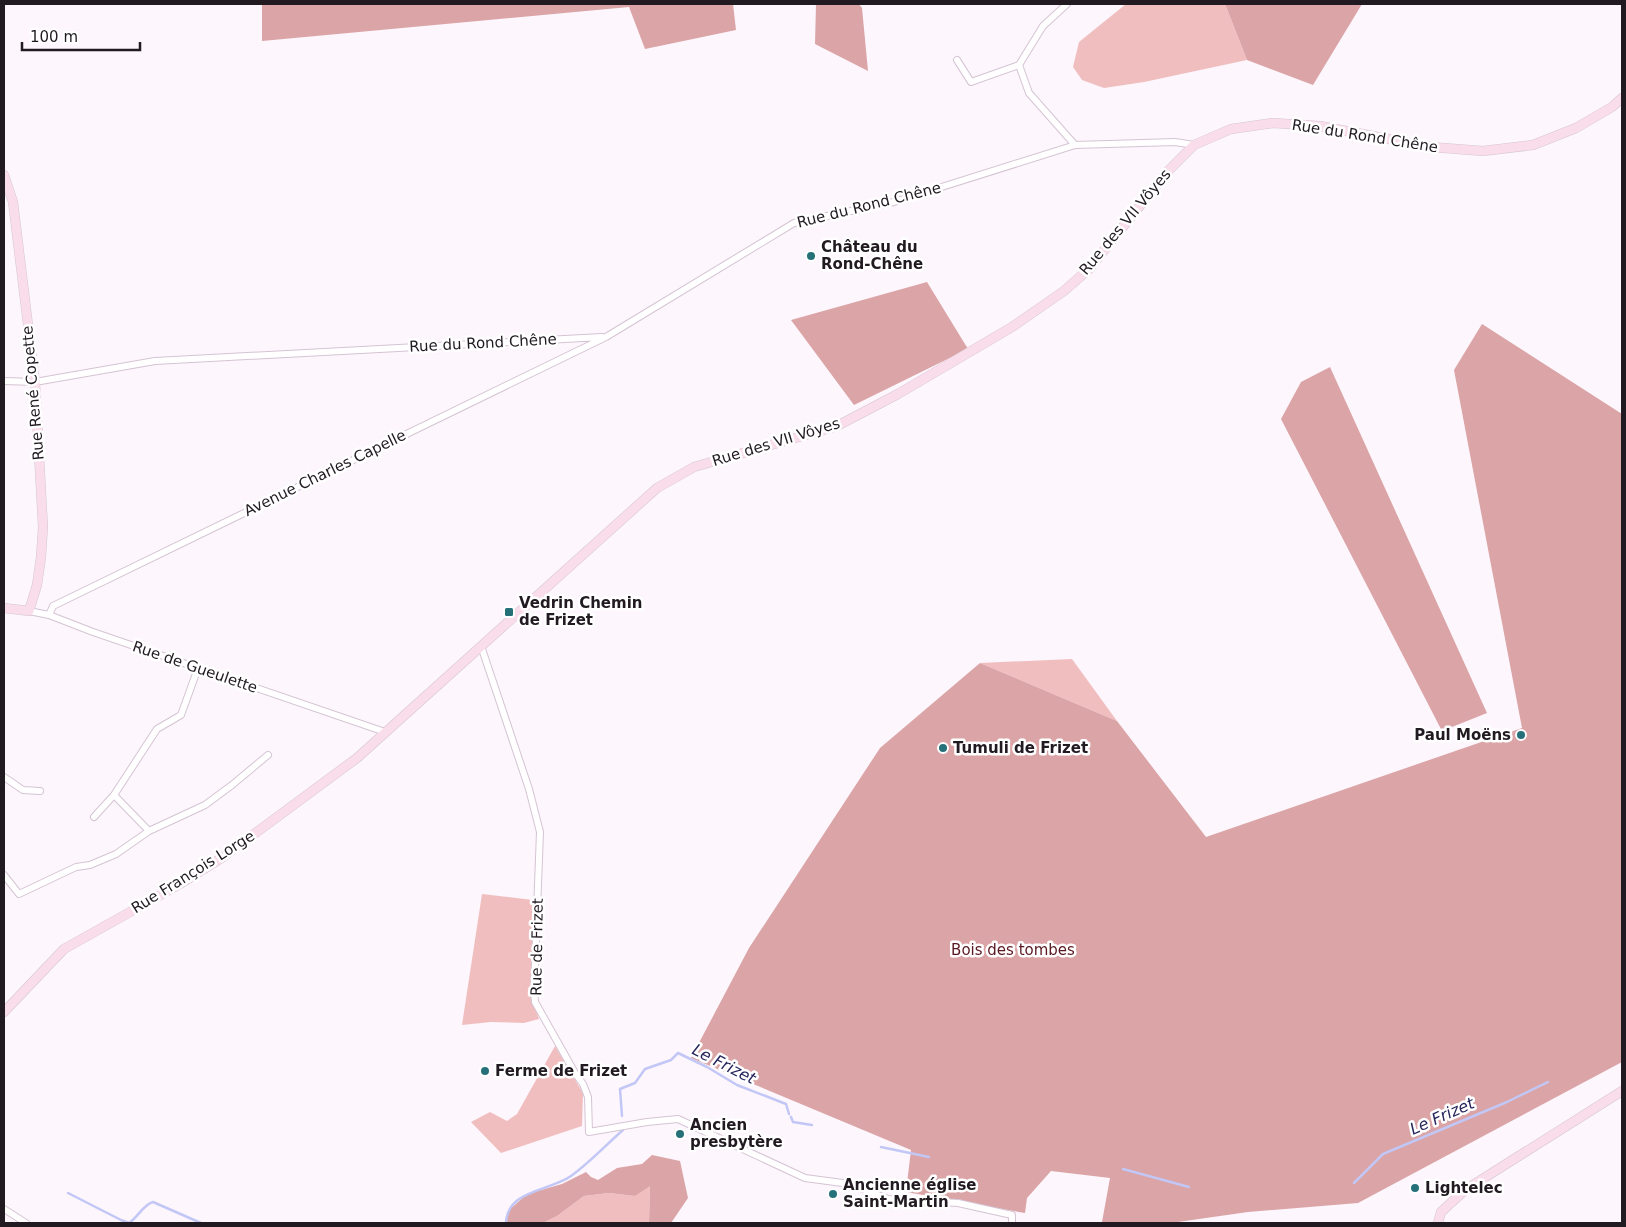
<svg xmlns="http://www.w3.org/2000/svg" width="1626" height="1227" viewBox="0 0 1626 1227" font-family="'DejaVu Sans',sans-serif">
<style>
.green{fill:#f1bebf}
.forest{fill:#dba4a6}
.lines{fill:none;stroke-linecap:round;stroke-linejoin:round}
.stream{stroke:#c2c7f6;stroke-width:2.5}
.street-casing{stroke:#d5c4d4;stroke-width:8}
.secondary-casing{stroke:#d5c4d4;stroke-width:10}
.street{stroke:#fff;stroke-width:6}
.secondary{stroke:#faddea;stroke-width:9}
.poi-dot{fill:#267079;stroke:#fff;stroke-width:2}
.labels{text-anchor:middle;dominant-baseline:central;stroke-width:5;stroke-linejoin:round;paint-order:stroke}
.street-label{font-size:15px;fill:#211b21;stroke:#fff}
.poi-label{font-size:15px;font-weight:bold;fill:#211b21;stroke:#fff;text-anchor:start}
.park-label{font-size:15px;fill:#5a1922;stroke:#fff}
.water-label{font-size:16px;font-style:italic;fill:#27275e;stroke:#fff}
</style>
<rect width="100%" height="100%" fill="#fdf6fd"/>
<path class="green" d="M1126,4H1225L1247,60L1144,82L1104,88L1082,80L1073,67L1079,42Z
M1072,659L1117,721L980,663Z
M482,894L533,900L531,997L539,1019L524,1023L491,1022L462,1025Z
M555,1046L583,1093L582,1126L501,1153L471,1122L490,1112L507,1121L517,1114Z
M650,1185L649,1223H543L557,1216L584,1196L609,1193L635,1196Z"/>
<path class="forest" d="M262,4H733L736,30L645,49L629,7L262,41Z
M816,4H859L862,8L868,71L815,44Z
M1225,4H1362L1313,85L1247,60Z
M927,282L968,349L854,405L791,320Z
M1482,324L1622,414V1062L1358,1203L1248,1212L1171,1223L1102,1222L1110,1178L1051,1171L1027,1198L1025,1213L906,1192L911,1150L691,1058L749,948L880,748L980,663L1117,721L1206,837L1522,728L1454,370Z
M1330,367L1487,713L1442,731L1281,419L1301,382Z
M652,1155L680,1161L688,1198L671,1223H649L650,1186L635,1196L609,1193L584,1196L557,1216L543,1223H506L508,1211L527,1194L562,1184L586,1172L591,1177L598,1180L617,1168L642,1164Z"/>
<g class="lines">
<path class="stream" d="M622,1116L620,1089L635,1083L645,1069L671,1060L678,1053L707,1067L737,1085L786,1104L789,1114
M791,1117L793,1122L812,1125
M881,1147L929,1157
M1123,1169L1189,1187
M1354,1183L1383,1154L1507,1102L1548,1082
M68,1193L121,1220L129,1223C138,1217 144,1204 153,1202L201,1223
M506,1223C507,1190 550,1191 571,1176C588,1164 607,1144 623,1130"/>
<g class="street-casing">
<path id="street" d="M1067,4L1043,26L1019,65L1029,93L1075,145
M957,60L971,82L1019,65
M4,381L35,382L155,361L602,337
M29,611L49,615L93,632L385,732
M49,615L53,606L606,337L794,223L894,202L1075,145L1175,142L1194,145
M481,646L529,789L540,832L534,990L535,1002L575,1073L583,1084L588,1097L589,1132L647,1122L678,1119L805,1178L850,1184L888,1199L958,1203L1012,1215V1223
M4,777L23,790L40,791
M94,817L114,795
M149,831L205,805L232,785L268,755
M4,875L19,894L76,867L90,865L116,854L149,831L114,795L157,729L181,715L198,668
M4,1209L26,1223"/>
</g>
<g class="secondary-casing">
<path id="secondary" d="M4,175L13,202L35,382L43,527L41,557L37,585L29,611L4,608
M4,1012L64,949L180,884L223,857L357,758L657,488L694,467L837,426L898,394L1012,327L1064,291L1089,269L1168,171L1194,145L1231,129L1273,123L1320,126L1431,147L1483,151L1533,145L1576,128L1612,107L1622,98
M1438,1223L1441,1212L1465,1190L1622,1091"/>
</g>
<use href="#street" class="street"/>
<use href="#secondary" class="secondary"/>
</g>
<g class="poi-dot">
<circle cx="811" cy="256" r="5"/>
<rect x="504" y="607" width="10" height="10" rx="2.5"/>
<circle cx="1521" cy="735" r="5"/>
<circle cx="943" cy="748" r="5"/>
<circle cx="485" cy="1071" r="5"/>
<circle cx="680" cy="1134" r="5"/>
<circle cx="1415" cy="1188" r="5"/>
<circle cx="833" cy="1194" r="5"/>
</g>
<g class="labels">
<g class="street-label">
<text transform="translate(1365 136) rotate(9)">Rue du Rond Chêne</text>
<text transform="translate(869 205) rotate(-14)">Rue du Rond Chêne</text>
<text transform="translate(1125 222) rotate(-50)">Rue des VII Vôyes</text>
<text transform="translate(483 343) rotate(-3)">Rue du Rond Chêne</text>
<text transform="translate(33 393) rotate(-95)">Rue René Copette</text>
<text transform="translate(776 442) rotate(-17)">Rue des VII Vôyes</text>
<text transform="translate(325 473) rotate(-26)">Avenue Charles Capelle</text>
<text transform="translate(195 667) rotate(19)">Rue de Gueulette</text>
<text transform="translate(193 872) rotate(-32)">Rue François Lorge</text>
<text transform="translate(537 947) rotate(-89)">Rue de Frizet</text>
</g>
<g class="poi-label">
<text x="821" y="247">Château du<tspan x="821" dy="17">Rond-Chêne</tspan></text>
<text x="519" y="603">Vedrin Chemin<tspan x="519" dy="17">de Frizet</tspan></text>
<text x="1511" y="735" text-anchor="end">Paul Moëns</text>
<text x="953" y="748">Tumuli de Frizet</text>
<text x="495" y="1071">Ferme de Frizet</text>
<text x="690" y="1125">Ancien<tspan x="690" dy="17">presbytère</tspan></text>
<text x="843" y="1185">Ancienne église<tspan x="843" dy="17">Saint-Martin</tspan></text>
<text x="1425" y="1188">Lightelec</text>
</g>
<g class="park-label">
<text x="1013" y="950">Bois des tombes</text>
</g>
<g class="water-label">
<text transform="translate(724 1064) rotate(27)">Le Frizet</text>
<text transform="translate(1442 1116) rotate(-24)">Le Frizet</text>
</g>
</g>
<rect width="1626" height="1227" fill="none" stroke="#211b21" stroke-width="10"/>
<path d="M22 42v8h118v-8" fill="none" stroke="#211b21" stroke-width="2.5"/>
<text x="30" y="42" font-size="15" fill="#211b21" stroke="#ffffff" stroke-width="4" paint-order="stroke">100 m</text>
</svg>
